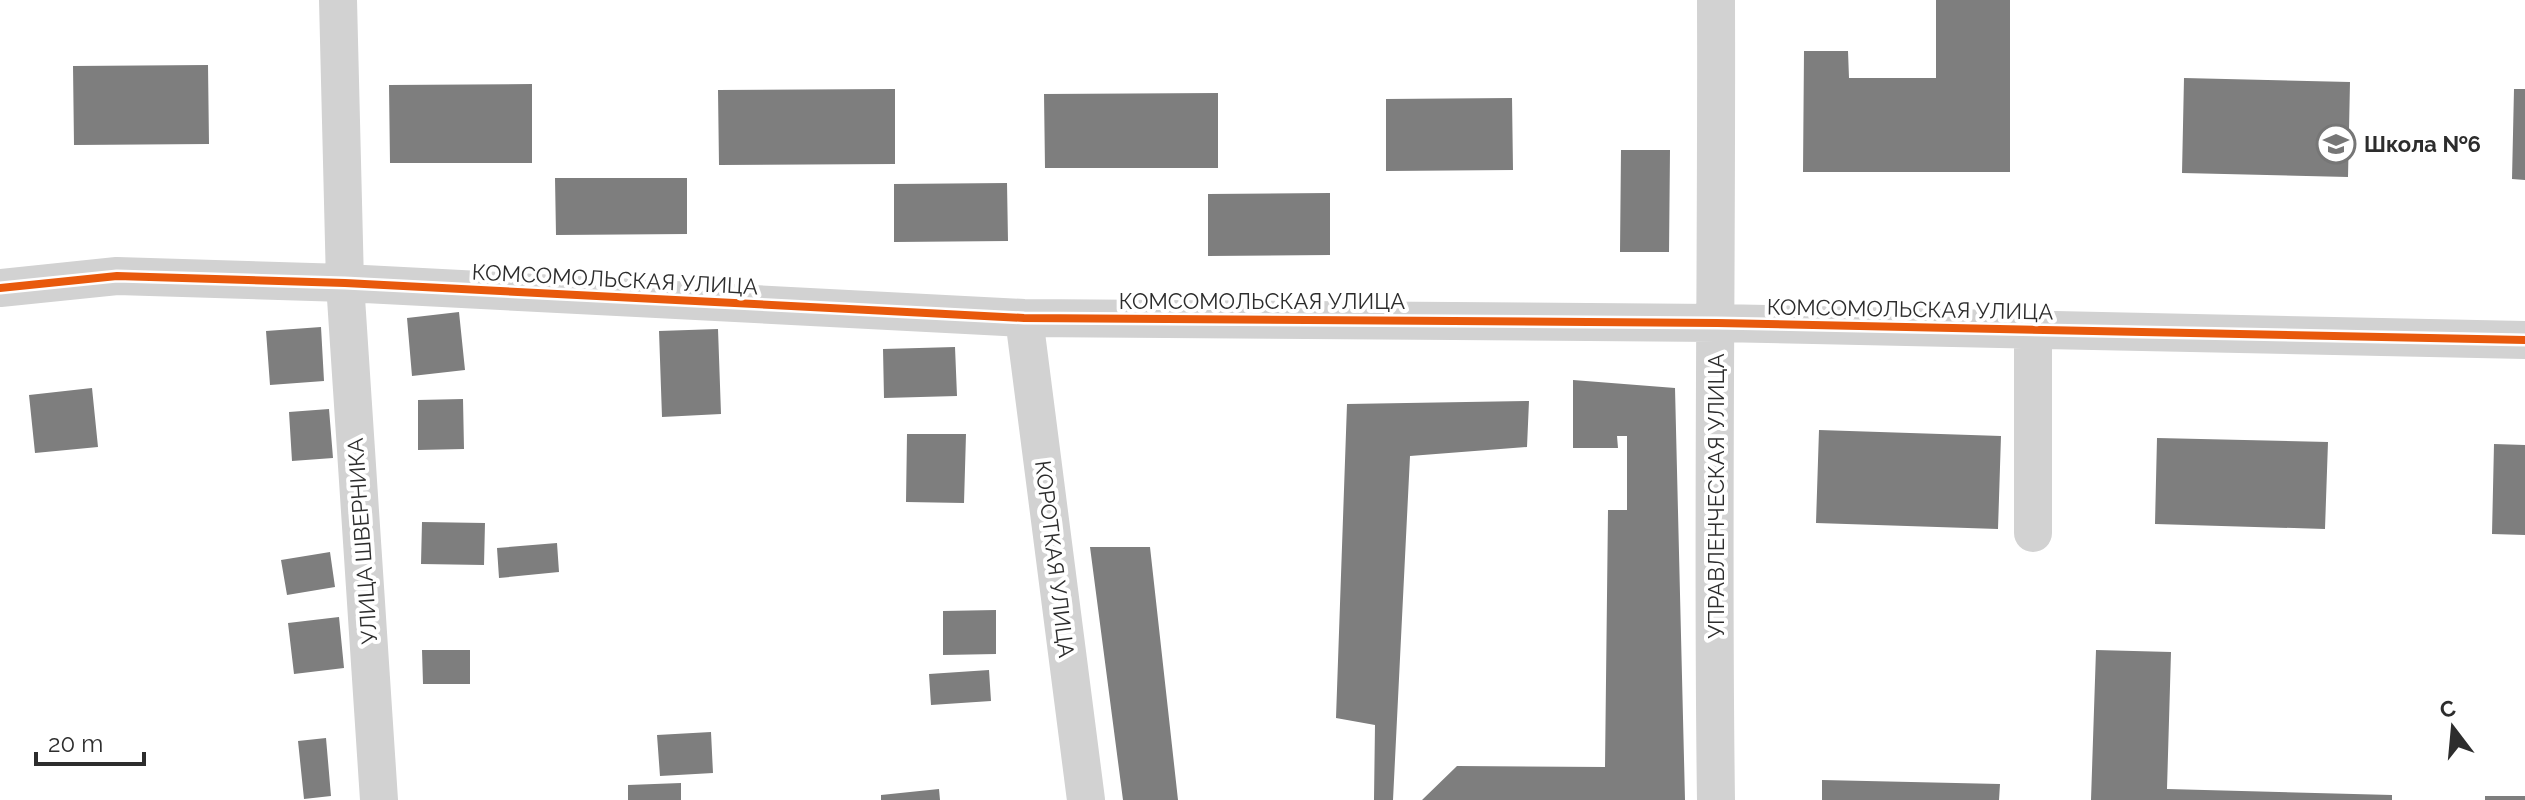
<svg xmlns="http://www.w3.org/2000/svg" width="2525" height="800" viewBox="0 0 2525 800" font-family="Raleway,sans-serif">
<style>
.building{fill:#7e7e7e}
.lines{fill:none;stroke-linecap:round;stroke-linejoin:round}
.minor{stroke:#d2d2d2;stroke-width:38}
.cycleway-casing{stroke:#fff;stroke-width:13}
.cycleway{stroke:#e8590c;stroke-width:8}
.labels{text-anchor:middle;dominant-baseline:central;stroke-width:8;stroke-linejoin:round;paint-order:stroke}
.poi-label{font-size:22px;font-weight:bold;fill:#2d2d2d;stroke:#fff;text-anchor:start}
.street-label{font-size:22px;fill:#2d2d2d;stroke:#fff}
</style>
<rect width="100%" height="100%" fill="#fff"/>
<path class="building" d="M1936,0H2010V172H1803L1804,51H1848L1849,78H1936Z
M208,65L209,144L74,145L73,66Z
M2184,78L2350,82L2348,177L2182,173Z
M532,84V163H390L389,85Z
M895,89V164L719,165L718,90Z
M2514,89H2525V180L2512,179Z
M1218,93V168H1045L1044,94Z
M1512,98L1513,170L1386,171V99Z
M1621,150H1670L1669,252H1620Z
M555,178H687V234L556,235Z
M1007,183L1008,241L894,242V184Z
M1330,193V255L1208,256V194Z
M459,312L465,370L412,376L407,318Z
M321,327L324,381L270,385L266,331Z
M718,329L721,414L662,417L659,331Z
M955,347L957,396L884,398L883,349Z
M1573,380L1675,388L1685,800H1422L1457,766L1605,767L1608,510H1627V436H1617L1618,448H1573Z
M92,388L98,447L35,453L29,395Z
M463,399L464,449L418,450V400Z
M1529,401L1527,447L1410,456L1393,800H1374L1375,725L1336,718L1347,404Z
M329,409L333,458L292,461L289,412Z
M1819,430L2001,436L1998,529L1816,523Z
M907,434H966L964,503L906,502Z
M2157,438L2328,442L2325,529L2155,524Z
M2494,444L2525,445V535L2492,534Z
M422,522L485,523L484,565L421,564Z
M557,543L559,572L499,578L497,548Z
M1090,547H1150L1178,800H1123Z
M330,552L335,587L287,595L281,560Z
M996,610V654L943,655V611Z
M339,617L344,668L294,674L288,623Z
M422,650H470V684H423Z
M2096,650L2171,652L2167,789L2392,795V800H2091Z
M989,670L991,701L931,705L929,674Z
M711,732L713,773L660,776L657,735Z
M326,738L331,796L304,799L298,741Z
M1822,780L2000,784L1999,800H1822Z
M681,783V800H628V785Z
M939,789L940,800H881V795Z
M2485,796H2525V800H2485Z"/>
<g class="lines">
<path class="minor" d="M338,0L345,283L379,800
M1716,0C1717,267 1712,533 1716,800
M0,288L117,276L345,283L1024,318L1717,323L2525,340
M1024,318L1086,800
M2033,533V330"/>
<g class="cycleway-casing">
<path id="cycleway" d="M0,288L117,276L345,283L1024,318L1717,323L2525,340"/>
</g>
<use href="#cycleway" class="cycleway"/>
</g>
<defs>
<g id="school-ring" transform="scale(2)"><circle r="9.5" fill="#fff" stroke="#767676" stroke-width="1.5"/><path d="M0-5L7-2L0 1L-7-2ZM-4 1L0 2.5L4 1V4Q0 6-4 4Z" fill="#767676"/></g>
</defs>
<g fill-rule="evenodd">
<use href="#school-ring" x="2336" y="144"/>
</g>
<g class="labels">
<g class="poi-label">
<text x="2364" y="144">Школа №6</text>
</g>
<g class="street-label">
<text transform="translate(615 279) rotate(3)">КОМСОМОЛЬСКАЯ УЛИЦА</text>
<text x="1262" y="301">КОМСОМОЛЬСКАЯ УЛИЦА</text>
<text transform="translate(1910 309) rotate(1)">КОМСОМОЛЬСКАЯ УЛИЦА</text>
<text transform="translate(1716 496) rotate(-90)">УПРАВЛЕНЧЕСКАЯ УЛИЦА</text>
<text transform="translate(362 541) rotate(-94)">УЛИЦА ШВЕРНИКА</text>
<text transform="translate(1055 559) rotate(83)">КОРОТКАЯ УЛИЦА</text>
</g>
</g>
<g transform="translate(2453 728) rotate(344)" stroke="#ffffff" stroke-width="6" paint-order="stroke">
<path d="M0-6L14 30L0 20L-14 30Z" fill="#2d2d2d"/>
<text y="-12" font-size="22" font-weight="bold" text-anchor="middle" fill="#2d2d2d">С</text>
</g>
<path d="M36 752v12h108v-12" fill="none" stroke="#2d2d2d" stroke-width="4"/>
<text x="48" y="752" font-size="24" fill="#2d2d2d" stroke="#ffffff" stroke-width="6" paint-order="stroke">20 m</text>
</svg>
